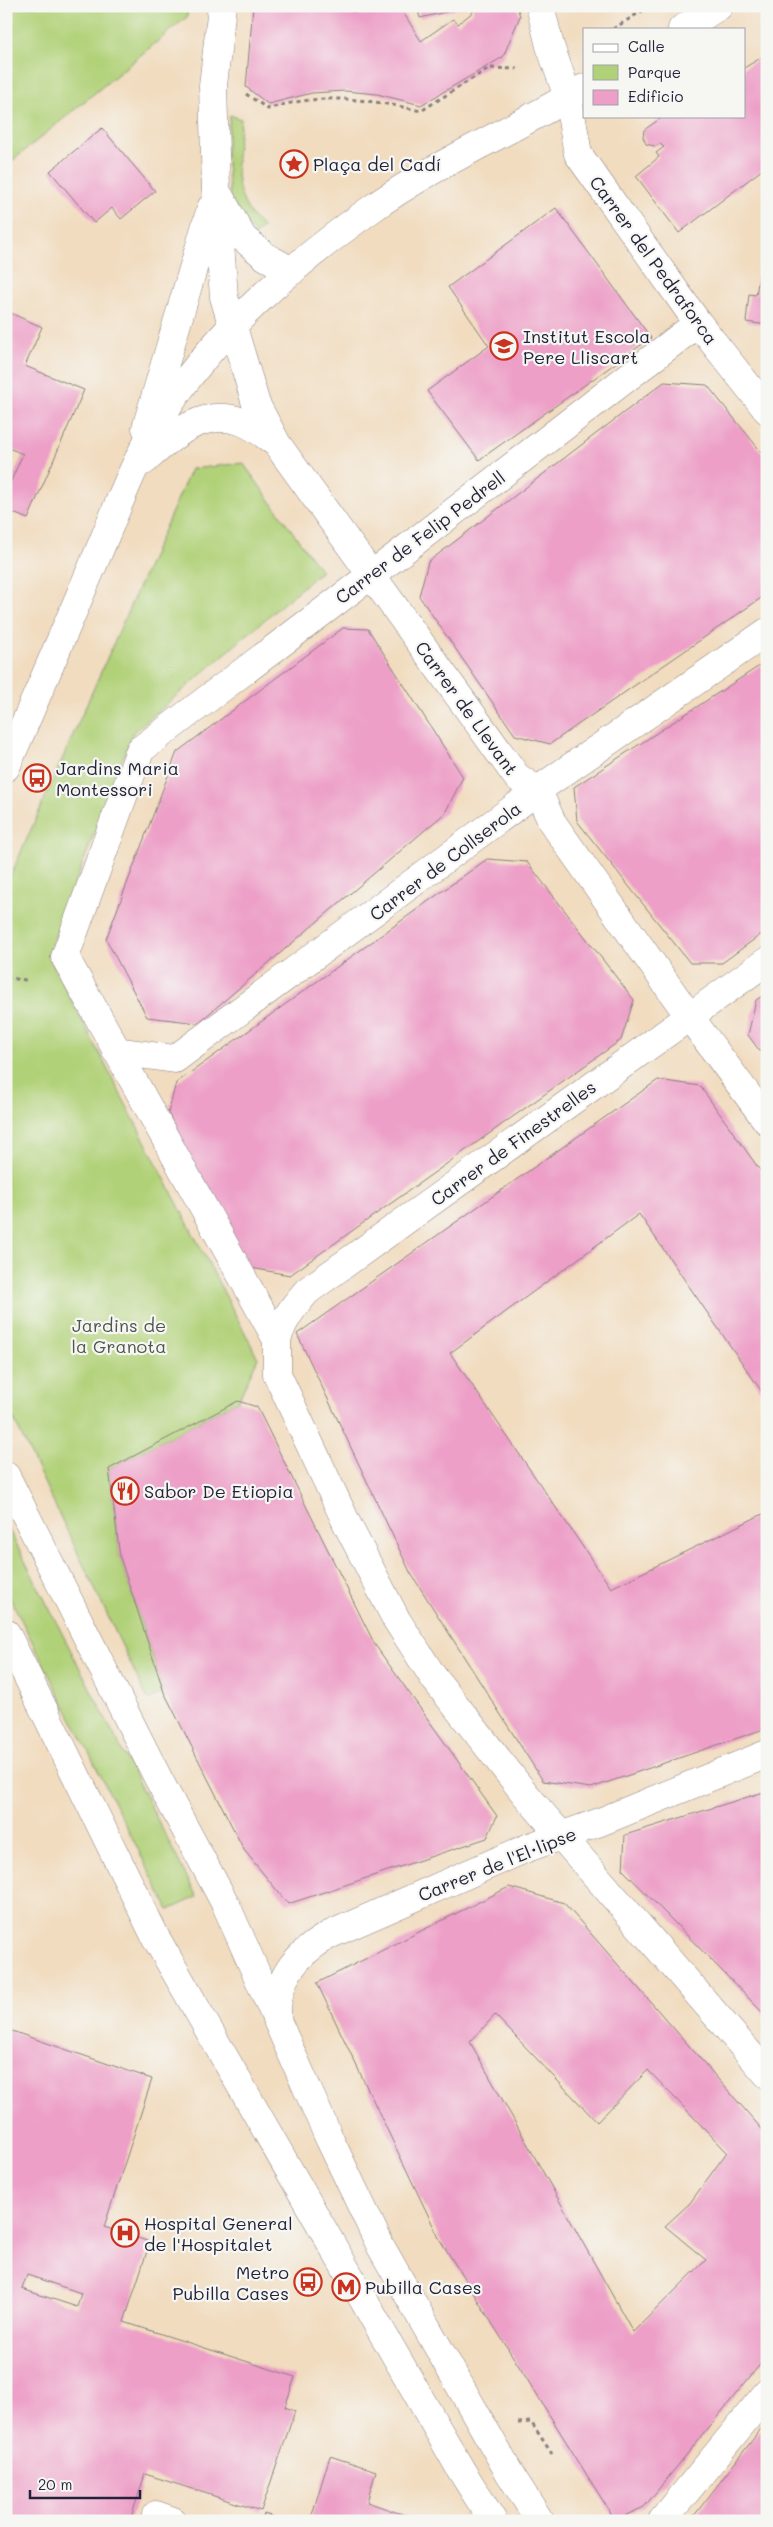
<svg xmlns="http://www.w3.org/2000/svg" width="773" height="2527" viewBox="0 0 773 2527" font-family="Mali,sans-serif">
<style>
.green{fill:#b1d178;stroke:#6a7a5a}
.building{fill:#ed9fc7;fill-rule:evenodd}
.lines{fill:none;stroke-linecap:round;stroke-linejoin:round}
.minor-casing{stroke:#8a7f7d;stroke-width:29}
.path{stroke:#8a7f7d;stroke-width:3;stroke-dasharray:4 4;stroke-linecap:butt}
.minor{stroke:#fff;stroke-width:28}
.labels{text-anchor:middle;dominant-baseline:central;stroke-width:4.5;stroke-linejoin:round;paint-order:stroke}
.poi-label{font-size:18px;fill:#22223b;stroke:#f6f6f2;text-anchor:start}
.street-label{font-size:18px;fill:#22223b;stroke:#f6f6f2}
.park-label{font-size:18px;fill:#4d574d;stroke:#f6f6f2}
</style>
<rect width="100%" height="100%" fill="#f6f6f2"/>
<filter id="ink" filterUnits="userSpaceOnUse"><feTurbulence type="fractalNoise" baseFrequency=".02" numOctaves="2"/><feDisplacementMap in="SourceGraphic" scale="10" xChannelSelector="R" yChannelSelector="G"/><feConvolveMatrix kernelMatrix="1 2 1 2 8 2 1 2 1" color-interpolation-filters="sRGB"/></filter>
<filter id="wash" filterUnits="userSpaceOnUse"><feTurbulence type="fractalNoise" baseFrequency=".0096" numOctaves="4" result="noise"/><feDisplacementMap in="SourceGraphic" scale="20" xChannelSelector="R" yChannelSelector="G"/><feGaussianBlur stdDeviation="1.12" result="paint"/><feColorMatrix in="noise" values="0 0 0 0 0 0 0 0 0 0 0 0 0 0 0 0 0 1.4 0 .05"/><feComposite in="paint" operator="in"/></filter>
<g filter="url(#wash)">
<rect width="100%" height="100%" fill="#f1dcbf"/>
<path class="green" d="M6,6H188L187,17L6,166Z
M230,115L241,119C236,159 229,198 263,227L255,235L230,198L226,154Z
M243,463L321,571L132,734L48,955L258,1358L238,1401L109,1469L120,1557L164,1692L148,1700L6,1403V886L191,469Z
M6,1524L197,1897L169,1910L6,1590Z"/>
<g id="blocks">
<path class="building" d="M253,6H353L352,12L366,10L369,14L381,6L401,9L421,41L453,19L458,24L473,12V6H517L520,16L503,57L421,105L377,94L345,91L312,93L268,104L246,87Z
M413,6H467V7L420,18L418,10L414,11Z
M767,54V166L679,233L636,176L659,157L656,153L664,147L660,144L654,146L646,144L643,137L644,130L664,116H744V68Z
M102,128L155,191L121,219L112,208L94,223L50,171Z
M556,208L651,338L479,460L427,391L489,346L448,287Z
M763,251H767V325L746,322L749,294L756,295Z
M6,311L42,327L25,366L84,390L28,519L6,510V492L23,454L6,447Z
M664,382L707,385L767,459V594L550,744L515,735L419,596L428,562Z
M343,628L368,629L463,777L445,813L198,1023L147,1017L106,939L177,752Z
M767,661V930L722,963H690L577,821L574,787Z
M487,859L527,862L634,1000L621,1040L290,1275L245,1267L168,1113L176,1083Z
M767,993V1061L748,1035L756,1000Z
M658,1080L700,1086L767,1180V1399L639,1214L450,1353L611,1588L767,1512V1728L591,1788L543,1781L410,1572L297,1334Z
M238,1401L257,1407L375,1645L497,1816L487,1838L288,1904L244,1850L164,1692L120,1557L109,1469Z
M767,1791V2017L623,1870L625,1835Z
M509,1887L564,1903L767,2135V2356L644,2507L615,2520L440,2240L317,1983ZM495,2015L597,2122L648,2070L727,2152L690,2203L665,2226L706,2260L633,2332L470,2042Z
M6,2029L152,2079L104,2227L150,2242L124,2322L295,2377L285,2407L295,2411L261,2511L145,2474L130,2521L6,2520ZM27,2275L81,2293L77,2307L22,2289Z
M767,2421V2521H690Z
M330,2456L376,2471L367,2502L413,2518L412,2521H320L311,2518Z
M264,2514L285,2520V2521H261Z"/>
</g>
</g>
<g filter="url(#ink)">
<use href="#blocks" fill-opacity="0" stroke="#8a7f7d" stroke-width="1"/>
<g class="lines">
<g class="minor-casing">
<path id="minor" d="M222,6L213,86L216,189L224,297L256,404L277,444L517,777L538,791L552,822L689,1016L767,1121
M540,6L550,46L568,97L578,154L698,323L767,410
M682,29L719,6
M220,197L243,238L266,257L292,271
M698,323L399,554L140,750L65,957L277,1340V1374L348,1526L396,1619L434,1678L526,1795L767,2074
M146,428L211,208
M144,461C171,437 201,408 240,421C253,425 265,435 276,443
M6,767C36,697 66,627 96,558C116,511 134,462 160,419C212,334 290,267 370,210C437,162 514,130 584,88
M116,1051L175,1059L545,785L767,632
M277,1340C283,1320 293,1307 307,1291L767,961
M6,1476L159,1780L226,1905L330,2140L381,2247L510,2474L540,2521
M6,1633L156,1938L461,2470L493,2521
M277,2020C275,1979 295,1955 329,1935L527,1848L600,1822L767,1754
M156,2515L173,2521
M662,2521L767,2393"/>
</g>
<path class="path" d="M613,29L650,6
M246,94L268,109C320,92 369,99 421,111L489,68L517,69
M6,978L26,980
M518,2423L531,2422L552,2454"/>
<use href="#minor" class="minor"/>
</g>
</g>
<defs>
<g id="sight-ring" transform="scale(1.4375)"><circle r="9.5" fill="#f6f6f2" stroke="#c8321e" stroke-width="1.5"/><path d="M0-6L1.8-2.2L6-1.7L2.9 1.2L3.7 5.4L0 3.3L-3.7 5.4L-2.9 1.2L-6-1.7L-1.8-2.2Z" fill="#c8321e"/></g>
<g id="school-ring" transform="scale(1.4375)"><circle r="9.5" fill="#f6f6f2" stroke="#c8321e" stroke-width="1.5"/><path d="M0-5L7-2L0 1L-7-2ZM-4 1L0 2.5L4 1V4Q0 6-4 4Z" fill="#c8321e"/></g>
<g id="bus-ring" transform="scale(1.4375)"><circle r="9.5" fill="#f6f6f2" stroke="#c8321e" stroke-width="1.5"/><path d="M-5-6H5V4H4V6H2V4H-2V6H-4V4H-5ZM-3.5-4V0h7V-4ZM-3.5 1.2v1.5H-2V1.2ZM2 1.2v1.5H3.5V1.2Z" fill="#c8321e"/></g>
<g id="restaurant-ring" transform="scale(1.4375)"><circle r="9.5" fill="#f6f6f2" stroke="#c8321e" stroke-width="1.5"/><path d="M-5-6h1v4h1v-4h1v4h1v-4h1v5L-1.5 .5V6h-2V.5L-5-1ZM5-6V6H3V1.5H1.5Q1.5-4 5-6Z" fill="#c8321e"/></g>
<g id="hospital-ring" transform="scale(1.4375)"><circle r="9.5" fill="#f6f6f2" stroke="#c8321e" stroke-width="1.5"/><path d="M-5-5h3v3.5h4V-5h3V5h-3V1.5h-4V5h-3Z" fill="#c8321e"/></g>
<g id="metro-ring" transform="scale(1.4375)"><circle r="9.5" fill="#f6f6f2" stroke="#c8321e" stroke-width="1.5"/><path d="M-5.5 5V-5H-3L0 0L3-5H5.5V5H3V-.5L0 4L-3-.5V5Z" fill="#c8321e"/></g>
</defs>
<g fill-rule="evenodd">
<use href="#sight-ring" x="294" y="164"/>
<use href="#school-ring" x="504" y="346"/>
<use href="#bus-ring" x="37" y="778"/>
<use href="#restaurant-ring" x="125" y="1491"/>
<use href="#hospital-ring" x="125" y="2233"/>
<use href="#bus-ring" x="308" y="2282"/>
<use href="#metro-ring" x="346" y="2287"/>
</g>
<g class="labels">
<g class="poi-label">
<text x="313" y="164">Plaça del Cadí</text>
<text x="523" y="336">Institut Escola<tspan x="523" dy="21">Pere Lliscart</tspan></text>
<text x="56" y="768">Jardins Maria<tspan x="56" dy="21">Montessori</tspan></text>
<text x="144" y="1491">Sabor De Etiopia</text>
<text x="144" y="2223">Hospital General<tspan x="144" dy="21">de l'Hospitalet</tspan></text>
<text x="289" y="2272" text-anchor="end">Metro<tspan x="289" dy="21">Pubilla Cases</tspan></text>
<text x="365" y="2287">Pubilla Cases</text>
</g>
<g class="street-label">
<text transform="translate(654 260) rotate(54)">Carrer del Pedraforca</text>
<text transform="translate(420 537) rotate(-37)">Carrer de Felip Pedrell</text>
<text transform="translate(467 708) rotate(54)">Carrer de Llevant</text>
<text transform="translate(445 861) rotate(-37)">Carrer de Collserola</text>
<text transform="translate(513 1143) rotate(-36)">Carrer de Finestrelles</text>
<text transform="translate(497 1864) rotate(-22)">Carrer de l'El·lipse</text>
</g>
<g class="park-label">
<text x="119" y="1325">Jardins de<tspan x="119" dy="21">la Granota</tspan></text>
</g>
</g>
<rect width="773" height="2527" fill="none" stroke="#f6f6f2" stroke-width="25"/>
<rect x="583" y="28" width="162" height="90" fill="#f6f6f2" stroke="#a1a1a9"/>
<rect x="593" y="44" width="25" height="8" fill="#ffffff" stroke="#a1a1a9"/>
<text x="628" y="52" font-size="15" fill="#22223b">Calle</text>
<rect x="593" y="65" width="25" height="15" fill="#b1d178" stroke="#a1a1a9"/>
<text x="628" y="78" font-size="15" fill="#22223b">Parque</text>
<rect x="593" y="90" width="25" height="15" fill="#ed9fc7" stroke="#a1a1a9"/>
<text x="628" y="102" font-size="15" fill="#22223b">Edificio</text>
<path d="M30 2490v8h110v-8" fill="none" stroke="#22223b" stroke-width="2.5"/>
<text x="38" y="2490" font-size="15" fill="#22223b" stroke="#f6f6f2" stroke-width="4" paint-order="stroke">20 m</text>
</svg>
